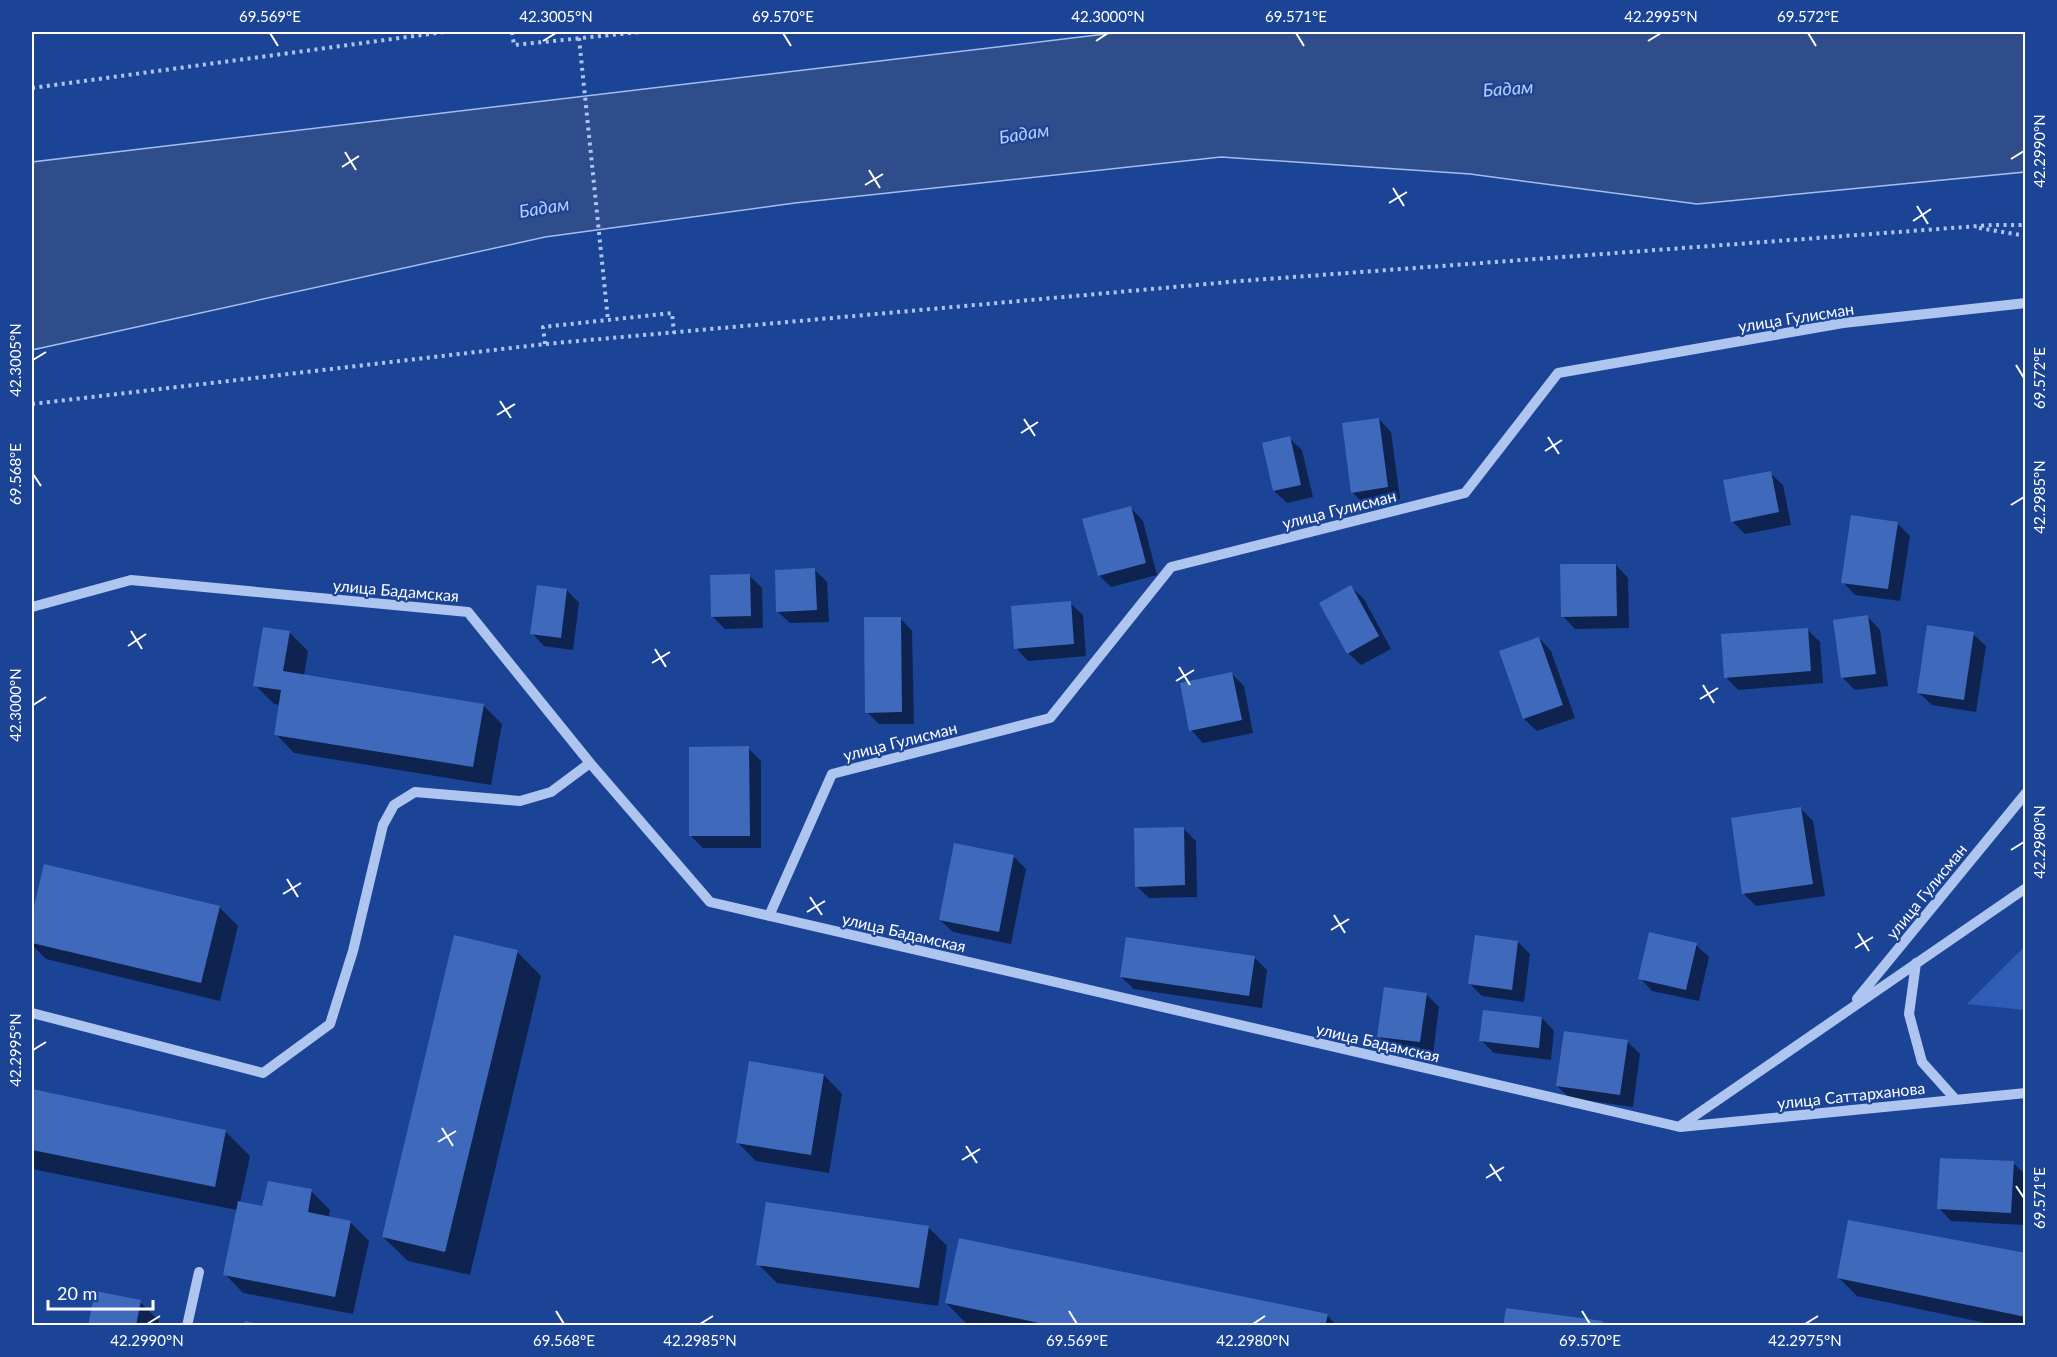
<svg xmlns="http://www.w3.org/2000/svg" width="2057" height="1357" viewBox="0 0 2057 1357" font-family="Lato,sans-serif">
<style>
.green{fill:#2f5cb4}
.water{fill:#304d8b;stroke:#a2bef1;stroke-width:1.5}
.shadow{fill:#0007}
.building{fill:#3f6abc}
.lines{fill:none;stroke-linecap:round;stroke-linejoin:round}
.path{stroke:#aec5f0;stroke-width:4;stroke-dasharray:3 4.5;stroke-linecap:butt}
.minor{stroke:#aec5f0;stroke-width:10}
.ticks{fill:none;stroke:#fff;stroke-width:2}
.labels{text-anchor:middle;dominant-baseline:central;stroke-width:4.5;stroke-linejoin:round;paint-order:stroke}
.street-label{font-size:16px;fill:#fff;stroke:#1b4396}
.water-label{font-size:18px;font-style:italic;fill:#bbcff6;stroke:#1b4396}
.neatline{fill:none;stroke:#fff;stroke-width:2}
.ticks-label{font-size:15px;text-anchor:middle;fill:#fff}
</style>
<rect width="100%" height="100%" fill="#1b4396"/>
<path class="green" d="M2025,946V1010L1967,1004Z"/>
<path class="water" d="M1122,32H2025V172L1697,204L1470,174L1221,157L795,203L545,237L32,350V162Z"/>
<path class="shadow" d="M1379,419L1391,432L1400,499L1365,505L1352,492Z
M1289,438L1302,450L1313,497L1287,503L1274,491L1264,444Z
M1770,473L1783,485L1791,525L1745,534L1733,522Z
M1131,508L1143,521L1157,575L1111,587L1099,575Z
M1897,523L1910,536L1900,601L1855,595L1843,582Z
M1616,565L1628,578L1629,628L1575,629L1563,616Z
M815,570L827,582L829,622L790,623L777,611Z
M749,575L762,588L763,628L725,629L712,616Z
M1351,587L1364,599L1391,649L1361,665L1348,653Z
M567,590L579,603L573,650L544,646L532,633Z
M1070,603L1083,615L1086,656L1028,661L1016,648Z
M1868,617L1880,630L1888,686L1855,690L1842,677Z
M900,618L912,631L914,724H879L867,712Z
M1807,629L1820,642L1823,683L1738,690L1726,677Z
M289,632L308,651L304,676L483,705L502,724L491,785L294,753L276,734L280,705L274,704L255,685Z
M1973,634L1986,646L1976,712L1932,705L1919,693Z
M1539,638L1551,651L1575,718L1537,731L1524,719L1501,652Z
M1232,674L1244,686L1253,733L1203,743L1191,730Z
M748,748L761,761V848H703L691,836Z
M1801,809L1813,821L1825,896L1756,906L1744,894Z
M1184,829L1196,841L1197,897L1149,898L1136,886Z
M955,845L1014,857L1026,869L1011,944L953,932L940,920Z
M45,866L219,907L238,926L220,1001L46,959L32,945V921Z
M1518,942L1530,954L1524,1002L1482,996L1470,984Z
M1696,945L1709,957L1699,1001L1652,991L1640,978Z
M517,952L541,976L470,1275L408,1261L383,1237Z
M1255,958L1267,970L1262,1008L1134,989L1121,977Z
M1426,994L1439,1007L1433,1054L1391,1048L1378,1036Z
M1542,1018L1554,1031L1551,1060L1494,1053L1481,1040Z
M1627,1041L1640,1054L1633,1107L1570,1098L1557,1086Z
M824,1075L842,1094L829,1173L756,1161L737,1142Z
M32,1090L226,1132L250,1156L240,1203L264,1208L311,1191L330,1210L329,1218L350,1222L369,1241L353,1314L243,1293L225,1274L237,1210L32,1169Z
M2013,1163L2026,1175L2023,1225L1951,1221L1939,1208Z
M928,1227L947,1246L938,1306L777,1283L758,1264Z
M2026,1255V1326H2000L1857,1296L1838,1277Z
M140,1302L159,1321L158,1326H89Z
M946,1303L1327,1315L1337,1326H969Z"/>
<path class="building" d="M1379,418L1388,487L1351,493L1342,423Z
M1290,436L1301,485L1273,491L1262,443Z
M1771,471L1779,512L1731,522L1723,480Z
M1131,506L1146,563L1098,576L1082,519Z
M1851,515L1898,522L1888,589L1841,583Z
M1560,564H1616L1617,616L1561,617Z
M815,568L817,610L776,612L775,570Z
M750,574L751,616L711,617L710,575Z
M537,585L567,589L561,638L530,634Z
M1351,585L1379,636L1347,654L1319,603Z
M1071,601L1074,644L1014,649L1011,606Z
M1868,615L1876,674L1841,678L1833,620Z
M864,617H901L902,712L865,713Z
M1927,625L1974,632L1964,700L1917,693Z
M263,627L290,631L283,671L484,704L473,767L274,735L281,690L253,686Z
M1808,628L1811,671L1724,678L1721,634Z
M1539,637L1563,705L1523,719L1499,651Z
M1232,672L1242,720L1189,731L1180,683Z
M749,746L750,836H689V747Z
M1801,807L1813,884L1742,894L1731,818Z
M1184,827L1185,885L1135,887L1134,828Z
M954,843L1014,855L999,932L939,920Z
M44,864L220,906L201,983L32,943V915Z
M1649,932L1697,943L1686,990L1638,979Z
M454,935L518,950L445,1252L382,1237Z
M1475,935L1518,941L1512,990L1468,984Z
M1126,937L1255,956L1249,996L1120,977Z
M1384,987L1427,993L1420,1042L1377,1037Z
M1483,1010L1542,1017L1539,1048L1479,1041Z
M1564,1031L1628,1040L1620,1095L1556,1086Z
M749,1061L824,1074L811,1155L736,1143Z
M32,1089L226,1130L215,1187L32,1150Z
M1940,1158L2014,1161L2011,1213L1937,1209Z
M268,1181L312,1189L308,1212L351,1221L335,1297L223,1275L238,1201L262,1206Z
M766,1202L929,1226L919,1288L756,1265Z
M1848,1220L2026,1253V1317L1837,1278Z
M959,1238L1328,1314L1325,1326H1053L945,1303Z
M95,1291L141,1300L136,1326H88Z
M1506,1308L1603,1321V1326H1503Z
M245,1321L262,1325V1326H244Z"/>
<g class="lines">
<path class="path" d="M512,32L514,45L640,32
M579,38L608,320
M32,88L444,32
M1979,228L2026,236
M545,344L543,327L672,313L674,333
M32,404L545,344L1240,281L1992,225H2026"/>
<path class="minor" d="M32,607L131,580L468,612L590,763L710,902L1680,1127L2026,1093
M769,916L832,774L1050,718L1171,567L1465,493L1558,373L1843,323L2026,303
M1916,963L1909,1014L1922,1062L1956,1100
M1857,999L2026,793
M32,1013L263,1073L330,1024L353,951L383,825L394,805L415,792L520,801L551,792L590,763
M1680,1126L2026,888
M187,1326L199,1272"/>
</g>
<path class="ticks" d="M270,33L278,46M783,33L791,46M1296,33L1304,46M1808,33L1816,46M543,41L556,33M1096,41L1108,33M1648,41L1661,33M345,152L356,170M2011,159L2024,151M342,167L359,156M869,170L880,188M865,185L883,174M1393,188L1404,206M1389,203L1407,192M1917,206L1928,224M1913,221L1931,209M33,360L46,352M2016,365L2024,378M500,401L511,418M497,415L515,404M1024,419L1035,436M1021,433L1038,422M1548,437L1559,454M1545,451L1562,440M33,474L41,486M2011,505L2024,497M131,631L142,649M128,646L146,634M655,649L666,667M652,663L670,652M1179,667L1190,685M1176,681L1194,670M1703,685L1714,703M1700,699L1718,688M33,705L46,697M2011,850L2024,842M287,879L298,897M283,894L301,883M810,897L822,915M807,912L825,901M1334,915L1345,933M1331,930L1349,919M1858,933L1869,951M1855,948L1873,937M33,1050L46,1042M442,1128L453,1146M438,1142L456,1131M966,1146L977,1163M962,1160L980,1149M1490,1164L1501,1181M1486,1178L1504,1167M2016,1186L2024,1198M556,1311L564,1324M1069,1311L1077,1324M1582,1311L1590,1324M147,1324L160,1316M700,1324L713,1316M1253,1324L1265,1316M1805,1324L1818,1316"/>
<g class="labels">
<g class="street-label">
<text transform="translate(1796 317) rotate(-9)">улица Гулисман</text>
<text transform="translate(1339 509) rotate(-14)">улица Гулисман</text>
<text transform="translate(396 590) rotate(5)">улица Бадамская</text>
<text transform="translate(900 741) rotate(-14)">улица Гулисман</text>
<text transform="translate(1926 891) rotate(-51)">улица Гулисман</text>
<text transform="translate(904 932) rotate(13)">улица Бадамская</text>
<text transform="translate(1378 1042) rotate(13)">улица Бадамская</text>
<text transform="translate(1851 1095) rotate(-6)">улица Саттарханова</text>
</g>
<g class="water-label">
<text transform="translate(1508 88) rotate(-4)">Бадам</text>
<text transform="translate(1024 133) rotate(-9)">Бадам</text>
<text transform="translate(544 207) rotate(-9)">Бадам</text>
</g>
</g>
<rect width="2057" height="1357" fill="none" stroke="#1b4396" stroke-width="66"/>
<path d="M48 1300v9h105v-9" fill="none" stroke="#ffffff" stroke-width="3"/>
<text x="57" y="1300" font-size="18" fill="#ffffff" stroke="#1b4396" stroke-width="4.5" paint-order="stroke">20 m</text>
<rect x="33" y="33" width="1991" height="1291" class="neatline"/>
<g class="ticks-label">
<text x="270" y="22">69.569°E</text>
<text x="556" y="22">42.3005°N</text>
<text x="783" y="22">69.570°E</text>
<text x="1108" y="22">42.3000°N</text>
<text x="1296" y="22">69.571°E</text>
<text x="1661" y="22">42.2995°N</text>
<text x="1808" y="22">69.572°E</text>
<text transform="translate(2040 151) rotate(-90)" y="5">42.2990°N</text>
<text transform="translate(16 360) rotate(-90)" y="5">42.3005°N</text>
<text transform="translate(2040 378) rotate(-90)" y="5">69.572°E</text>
<text transform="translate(16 474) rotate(-90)" y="5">69.568°E</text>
<text transform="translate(2040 497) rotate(-90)" y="5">42.2985°N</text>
<text transform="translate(16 705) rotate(-90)" y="5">42.3000°N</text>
<text transform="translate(2040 842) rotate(-90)" y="5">42.2980°N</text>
<text transform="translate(16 1050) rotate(-90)" y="5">42.2995°N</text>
<text transform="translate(2040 1198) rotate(-90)" y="5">69.571°E</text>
<text x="147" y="1346">42.2990°N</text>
<text x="564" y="1346">69.568°E</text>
<text x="700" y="1346">42.2985°N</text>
<text x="1077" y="1346">69.569°E</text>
<text x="1253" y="1346">42.2980°N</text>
<text x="1590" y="1346">69.570°E</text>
<text x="1805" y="1346">42.2975°N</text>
</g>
</svg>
